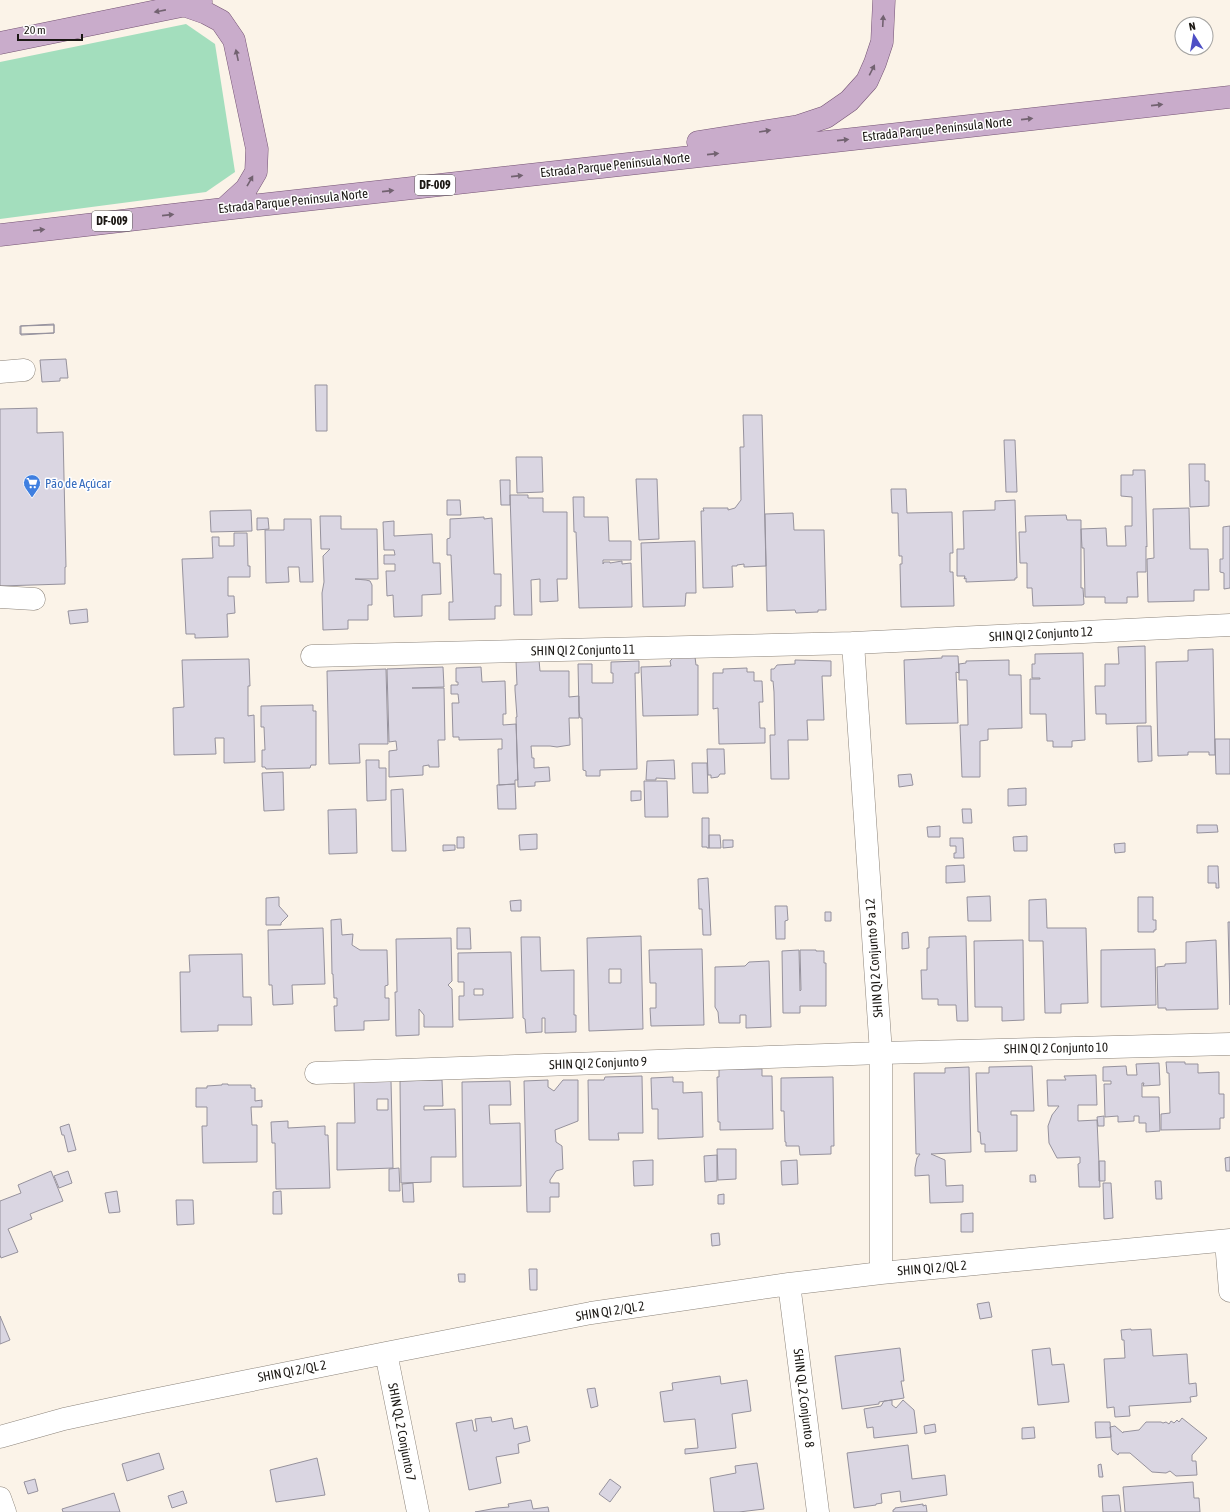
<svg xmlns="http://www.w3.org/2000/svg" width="1230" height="1512" viewBox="0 0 1230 1512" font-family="'Asap Condensed',sans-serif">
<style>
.green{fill:#a3debd}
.building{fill:#dad6e2;stroke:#96929d;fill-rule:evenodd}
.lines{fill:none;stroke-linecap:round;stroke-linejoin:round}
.minor-casing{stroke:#8c847b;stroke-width:23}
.major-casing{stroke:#755474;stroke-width:23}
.minor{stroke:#fff;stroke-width:22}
.major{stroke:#c9accb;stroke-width:22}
.oneway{fill:#726270}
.labels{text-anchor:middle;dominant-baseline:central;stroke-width:3;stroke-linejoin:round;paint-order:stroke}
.shield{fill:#fff;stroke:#5f5d5a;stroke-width:1}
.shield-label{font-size:12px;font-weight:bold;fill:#1b1814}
.street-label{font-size:13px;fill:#1b1814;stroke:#fff}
.shop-label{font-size:13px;fill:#366cbe;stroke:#fff;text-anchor:start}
</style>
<rect width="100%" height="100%" fill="#fbf3e8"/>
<path class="green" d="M186,24L215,44L235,172L206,192L0,219V62Z"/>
<path class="building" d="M54,324V333L20,334V326Z
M54,325V333L21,335V326Z
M66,359L68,378H60V381L42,382L40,360Z
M315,385H327V431H316Z
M37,408V433L63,432L66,567H65V584L0,586V409Z
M743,415H762L766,566L744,567V564L737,565V566H732L733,587L703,588L701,511H704L703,508H728V510L735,508L741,500L740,447H744Z
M1004,440H1015L1017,492H1006Z
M516,457H542L543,492L517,493Z
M1189,464H1205V481H1209V506L1190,507Z
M1133,470H1145L1147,547L1146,546V572H1137L1138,597H1127V603H1105V597H1085L1084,548H1082L1081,529L1106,528L1107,546H1126L1125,526H1132V497L1121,496V475H1133Z
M636,479H657L659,539L639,540Z
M500,480H510V505H501Z
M891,489H906L907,513L952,512L953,553H950V572H953L954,606L901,607L900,564H902V556H899L898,513H892Z
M510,495H528V498H543V512H567V579H557L558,601L540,602V579L531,580L532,615H514Z
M573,497H584V517H608L609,541H631V560H603V564L604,562H610V563L622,561V564L631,563L632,607L579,608L576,532H574Z
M447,500H460L461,515H447Z
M1015,500L1017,578H1015V580L966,582V578L964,579L965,576H957V549H964L963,511L995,510V501Z
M1189,508L1190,549H1208L1209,590H1194V601L1148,602L1147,559L1154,558L1153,509Z
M251,510L252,531L211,532L210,511Z
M793,513L794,530H824L826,610H818V612L796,613L795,610L767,611L765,514Z
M1066,515L1067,520H1081V588H1083L1084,604L1082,605L1033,606L1032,588H1027V563H1020L1019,532H1026L1025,516Z
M320,516H341V529H377L378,579H355L366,580L370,581L372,585V605H368V620H348V629L323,630L322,593L324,582L323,556L330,549H321Z
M484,517V519L492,518L494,574H501V606H495V619L449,620V602H453L451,555H447V539L450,538V519Z
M257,518H268L269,529L257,530Z
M284,519H311L313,582H300L299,567H288L289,582L266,583L265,530H284Z
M394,521V536L432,534L433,563H440L441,594L422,595V616L394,617L393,595L387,596L386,571H395V564H384V555H395L394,550H384L383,522Z
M1230,526V588L1224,589V573L1220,572V559H1223V527Z
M234,533H247L248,566H250V577H228V596H234L235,613L227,614L228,637L195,638V634H186L182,559L213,558L212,537H219V546H234Z
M695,541L696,593H686L685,606L643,607L641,543Z
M87,609L88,622L70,624L68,611Z
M1145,646L1146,723L1106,724V714H1096L1095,686H1105V664H1119L1118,647Z
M1213,649L1215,755H1209V752H1188V755L1158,756L1156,662L1188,661V650Z
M1083,653L1085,740L1072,741V747H1053V741H1047L1046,714H1030V679H1040V678H1032V664H1035V654Z
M942,656H958L959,673L956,672L958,723L906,724L904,660L942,658Z
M695,657L696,665H698V715L643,716L641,667L671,666L670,661L673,658Z
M249,659L250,686H248V716L254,715L255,762L224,763V738H215L216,754L174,755L173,708L184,707L182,660Z
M539,660L540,671H569V697L579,696V718H569L570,745L557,747L550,746H531L532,758H534V768L549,767L550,781L535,782V786L518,787L516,717H517L515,690V685H517L516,661Z
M795,660L831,661V676H822L824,720H807L808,740H788L789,779H771L770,735H775L774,692L773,681H771V669H774L777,665L795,664Z
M1009,660V675H1021L1022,728L988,729V740L980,741V777H962L960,725H968L967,680H959V664L966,663V661Z
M639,661V673H635L637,769L600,770V776H586V771L583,770L582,718H580L579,711L578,664H592V683H613V673H611V662Z
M443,667L444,687L412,688H444L445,740H438L439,767H429V765L423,766V775L389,777V751L397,750L396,741L389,742L387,669Z
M481,667L482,682L505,681L506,714H503V725L516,724L518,780H515V784L499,785L498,749H502V739L459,740V737H453L452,703H459L458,694H451V685H458V682H456V668Z
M747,668V672H754V681H762L763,702H759L760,728H765V743L719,744L718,708L713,709V673H723V669Z
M386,669L388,744H359L360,763L329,764L327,671Z
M313,705V711H316V765H311L310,768L266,769L265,767H262V750H265L264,727H261V706Z
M1137,726H1151L1152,761L1138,762Z
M1215,739H1230V774H1216Z
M707,749H724L725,774H720L718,777L711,778V775H708Z
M366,760H379V768H386V800L367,801Z
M674,760L675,779L656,778V780H646L647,761Z
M692,763H707L708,793H693Z
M283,772L284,810L264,811L262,773Z
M911,774L913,785L899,787L898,775Z
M644,781H667L668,817H645Z
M515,784L516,809H498L497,785Z
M1026,788V805L1008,806V789Z
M403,789L406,851H392L391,790Z
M631,791H641V800L631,801Z
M356,809L357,853L329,854L328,810Z
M962,809H971L972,823H963Z
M702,818H709V848H707V847H702Z
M1197,825H1217L1218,832L1197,833Z
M940,826V837H928L927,827Z
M537,834V849L520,850L519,835Z
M709,835H720L721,848H709Z
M1027,836V851H1014L1013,837Z
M457,837H464V848H457Z
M950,838H963L964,858H954V853H956V846H950Z
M723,840H733V847L723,848Z
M1125,843V852L1115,853L1114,844Z
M443,845H455V850L443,851Z
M964,865L965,882L946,883V866Z
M1208,866H1218L1219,888H1216V883H1208Z
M708,878L711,935H703L702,909H699L698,879Z
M990,896L991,921H968L967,897Z
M279,897V906L288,916L281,923V925H266V898Z
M1138,897H1153V920H1156V930H1154V932H1138Z
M1046,899L1047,928H1086L1088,1003L1061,1004V1013H1045L1043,941H1029V900Z
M521,900V911H511L510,901Z
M775,906H787L788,920L785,921V939H776Z
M825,912H831V921H825Z
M341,919L342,935L353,934L352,945L360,950H387L388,985L385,986V998H389V1020L364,1021V1030L335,1031L334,1006H337V998H334L333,974H332L331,920Z
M1228,922H1230V1005Z
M323,928L325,984L292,985L293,1004L273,1005L272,985H269L268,930Z
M457,928H470L471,949H457Z
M908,932L909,948L902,949V933Z
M641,936L643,1029L589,1031L587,938ZM609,969H621V983H609Z
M966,936L968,1021H957L956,1005H938V999H922L921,970H927V948H929V937Z
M521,937H540L541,971L574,970V1015H576V1032L545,1033V1018H542V1032L526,1033L525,1019L523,1018Z
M451,938L452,981L448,985L452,989L453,1027H424V1015L419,1009V1035L396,1036L395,992H397L396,939Z
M1023,940L1024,1020L1002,1021V1007H975L974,941Z
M1216,940L1218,1009L1166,1010V1008H1158L1157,967L1165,966V964L1186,963V942Z
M702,949L704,1025L651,1026L650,1008H656V983H650L649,950Z
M1155,949L1156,1005L1101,1007V950Z
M799,950L800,991L801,990L800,950H816V951H824V963H826V1006H800V1013H783L782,951Z
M511,952L513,1018L459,1020V996H464V982H458V953ZM474,989H483V995H474Z
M242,954L243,997H251L252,1025H218V1031L181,1032L180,972H190L189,955Z
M769,961L771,1027L746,1028V1015H740V1023H719L718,1012L715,1007V967L745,966L749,962Z
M1166,1062H1185V1064H1198V1073L1219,1072V1094H1224V1118H1220V1129L1161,1130V1114L1170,1113L1169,1073H1167Z
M1159,1063L1160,1085L1143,1086L1144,1083H1142V1097H1159L1160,1131L1146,1132V1123H1139V1116H1134V1121L1118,1122V1116L1105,1117L1104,1084H1111V1081H1103V1067L1126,1066L1127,1075H1137L1136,1064Z
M1032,1066L1034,1111H1011V1115H1017V1151L985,1152V1144H981L980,1132H978L976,1073H989V1067Z
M969,1067L971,1152L931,1154L945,1160L946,1186L963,1185V1202L930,1203L929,1175L915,1176V1168L917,1158L920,1154H916L914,1073H945V1068Z
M719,1069H762V1076H772L773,1129L720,1130V1122H718L717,1077H719Z
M1096,1075L1097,1105H1078V1121L1097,1120L1100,1187H1079L1078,1164L1080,1163V1157L1057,1158L1049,1143L1048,1126L1052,1115L1059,1106H1048L1047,1080H1066L1064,1076Z
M642,1076L643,1133H618L619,1140H589L588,1080H604L605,1077Z
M673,1077V1082H683V1093L702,1092L703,1137L658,1139V1109H652L651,1078Z
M833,1077L834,1146H831V1154L800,1155L799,1146H786V1142H785L784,1111H781V1078Z
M442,1080L443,1106H424V1110L455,1109L456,1157H431V1182L401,1183L400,1081Z
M548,1080V1087L554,1091L563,1080H578V1121L555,1130L556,1142L562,1146L563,1169L556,1171L550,1180V1183H559V1197H550V1212H527L524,1081Z
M391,1081L393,1168L337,1170V1123H355L354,1082ZM377,1099H388V1110H377Z
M510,1081L511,1105H489L490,1124L520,1123L521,1186L463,1187L462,1082Z
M222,1084H228V1085H251V1088H255V1101L262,1100V1107H251L252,1125H257V1162L203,1163L202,1126H207V1107H196V1088H207V1086L222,1085Z
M1104,1116V1126H1098L1097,1117Z
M288,1121V1128L325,1126V1135H328L330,1188L276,1189L275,1143H272L271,1122Z
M69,1124L76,1150L68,1152L64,1135H62L60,1127Z
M717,1149H736V1179L718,1180Z
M717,1155V1181L705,1182L704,1156Z
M1230,1157V1171H1226L1225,1158Z
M653,1160V1185L634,1186L633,1161Z
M797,1160L798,1184L782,1185L781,1161Z
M1099,1161H1105V1181H1099Z
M399,1168L400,1191H389V1169Z
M51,1171L63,1201L30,1214L32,1219L8,1229L18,1252L1,1258L0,1255V1201L21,1193L18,1185Z
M68,1171L72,1183L59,1188L54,1176Z
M1030,1175H1035L1036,1182H1030Z
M1155,1181H1161L1162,1199H1156Z
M413,1183L414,1202H403L402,1184Z
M1103,1183H1111L1113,1218L1104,1219Z
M117,1191L120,1212L109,1213L105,1193Z
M281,1191L282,1214H273V1192Z
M724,1194V1204H718V1195Z
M176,1200H193L194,1224L177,1225Z
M973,1213V1232H961V1214Z
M719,1233L720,1245L712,1246L711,1234Z
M529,1269H537V1290H530Z
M458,1274H465V1282H459Z
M989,1302L992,1317L980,1319L977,1304Z
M0,1316L10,1340L0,1344Z
M1131,1329V1330L1151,1329L1153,1356L1187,1354L1189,1384L1196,1383L1197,1396L1190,1397L1191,1402L1129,1406L1130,1416L1115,1417L1114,1407L1107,1408L1104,1359L1125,1358L1124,1340H1122L1121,1330Z
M900,1348L904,1381H901L904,1398L879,1402V1404L842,1409L835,1356Z
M1050,1348L1052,1365L1064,1364L1069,1402L1038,1405L1032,1350Z
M720,1376L721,1384L747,1380L751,1411L732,1414L736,1448L685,1454V1449L698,1448L695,1419L664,1422L660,1392L673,1390L672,1383Z
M595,1388L598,1406L591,1408L587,1389Z
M892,1400V1405L896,1408L903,1400L914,1410L917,1433L874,1438L873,1427L867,1428L864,1409L881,1406L884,1401Z
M491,1417L492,1422L512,1418L514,1429L527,1426L530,1441L518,1444L519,1453L496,1457L501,1483L469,1490L456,1423L472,1420L474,1431H477L475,1419Z
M1182,1418L1207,1438L1192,1455V1461H1196L1197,1475L1176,1476L1170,1471L1166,1473L1152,1472L1130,1453H1119L1118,1455L1112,1450L1110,1427L1115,1426L1123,1433V1432L1139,1430L1146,1422H1161L1163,1423L1166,1422L1169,1424L1171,1421L1174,1423L1177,1420L1179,1422Z
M1095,1422H1110L1111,1437L1096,1438Z
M935,1424L936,1432L925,1434L924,1426Z
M1034,1427L1035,1438L1022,1439V1428Z
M908,1445L912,1479L945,1475L947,1495L901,1502L900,1491L881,1494L882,1503L876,1504V1505L854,1508L847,1453Z
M159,1453L164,1469L127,1481L122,1464Z
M317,1458L325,1495L276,1502L270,1470Z
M757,1463L764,1509L739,1512H714L710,1478L736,1473L735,1466Z
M1101,1464L1103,1477H1099L1098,1465Z
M35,1479L38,1491L28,1494L24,1482Z
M610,1479L621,1487L610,1502L599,1494Z
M1193,1482L1194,1498H1199L1200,1512H1125L1123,1487Z
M183,1491L187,1503L172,1508L168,1496Z
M114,1493L120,1512H63L62,1509Z
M1119,1495L1121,1512H1103L1102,1496Z
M531,1500L533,1509L548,1507L549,1512H475L497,1508L509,1507L508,1504Z
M923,1504V1506L926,1505L927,1512H893V1510L895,1509V1508Z"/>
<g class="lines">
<g class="minor-casing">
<path id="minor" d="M0,372L24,370
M0,597L34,599
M853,643L881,1053V1273
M312,656L853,643L1230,625
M316,1073L881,1053L1230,1044
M1226,1241L1230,1291
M789,1284L818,1512
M386,1353L418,1512
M0,1437L64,1419L143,1402L386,1353L591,1313L789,1284L881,1273L1230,1240
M0,1498L5,1512"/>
</g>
<g class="major-casing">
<path id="major" d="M186,6L206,13L221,21L234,40L257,149L256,172L246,189L224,209
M0,43L201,2
M698,142L799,126L826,117L849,101L867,81L875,63L882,42L884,0
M0,235L224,209L1230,97"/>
</g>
<use href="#minor" class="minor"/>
<use href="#major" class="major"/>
</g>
<defs><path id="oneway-solid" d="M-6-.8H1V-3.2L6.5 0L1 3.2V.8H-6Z"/></defs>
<g class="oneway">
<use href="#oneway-solid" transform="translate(160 11) rotate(169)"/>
<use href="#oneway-solid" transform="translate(883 21) rotate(-87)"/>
<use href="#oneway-solid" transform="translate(237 55) rotate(-102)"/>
<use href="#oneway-solid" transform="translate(872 70) rotate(-63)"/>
<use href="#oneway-solid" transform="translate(1157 105) rotate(-6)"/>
<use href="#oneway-solid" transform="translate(1027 119) rotate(-6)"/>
<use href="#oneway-solid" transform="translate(765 131) rotate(-9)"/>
<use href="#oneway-solid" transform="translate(843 140) rotate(-6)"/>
<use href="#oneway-solid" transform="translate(713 154) rotate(-6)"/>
<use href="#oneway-solid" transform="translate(517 176) rotate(-6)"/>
<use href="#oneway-solid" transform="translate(250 181) rotate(-60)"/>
<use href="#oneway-solid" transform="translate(388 191) rotate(-6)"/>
<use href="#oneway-solid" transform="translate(168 215) rotate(-6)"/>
<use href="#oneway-solid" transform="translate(39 230) rotate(-7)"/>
</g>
<defs>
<g id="supermarket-pin" transform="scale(0.9)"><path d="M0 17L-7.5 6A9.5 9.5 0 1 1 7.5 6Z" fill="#3f7fe0" stroke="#fff"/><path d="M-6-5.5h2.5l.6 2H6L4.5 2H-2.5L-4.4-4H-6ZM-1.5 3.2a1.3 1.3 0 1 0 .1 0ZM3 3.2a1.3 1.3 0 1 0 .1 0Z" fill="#fff"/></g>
</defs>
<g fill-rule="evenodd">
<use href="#supermarket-pin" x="32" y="483"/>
</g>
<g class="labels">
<g class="shield">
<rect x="415" y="175" width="40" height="20" rx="3"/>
<rect x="92" y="211" width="40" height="20" rx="3"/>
</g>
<g class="shield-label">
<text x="435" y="185">DF-009</text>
<text x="112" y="221">DF-009</text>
</g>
<g class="street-label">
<text transform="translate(937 129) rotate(-6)">Estrada Parque Península Norte</text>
<text transform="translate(615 165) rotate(-6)">Estrada Parque Península Norte</text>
<text transform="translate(293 201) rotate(-6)">Estrada Parque Península Norte</text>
<text transform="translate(1041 634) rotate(-3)">SHIN QI 2 Conjunto 12</text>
<text transform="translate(583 650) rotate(-1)">SHIN QI 2 Conjunto 11</text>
<text transform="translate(874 958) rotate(-94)">SHIN QI 2 Conjunto 9 a 12</text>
<text transform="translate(1056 1048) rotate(-1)">SHIN QI 2 Conjunto 10</text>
<text transform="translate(598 1063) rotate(-2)">SHIN QI 2 Conjunto 9</text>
<text transform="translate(932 1268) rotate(-5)">SHIN QI 2/QL 2</text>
<text transform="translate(610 1311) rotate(-9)">SHIN QI 2/QL 2</text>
<text transform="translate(292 1371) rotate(-11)">SHIN QI 2/QL 2</text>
<text transform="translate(804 1398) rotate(83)">SHIN QL 2 Conjunto 8</text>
<text transform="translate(402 1432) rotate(79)">SHIN QL 2 Conjunto 7</text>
</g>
<g class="shop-label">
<text x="45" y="483">Pão de Açúcar</text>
</g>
</g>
<g transform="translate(1194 36) rotate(349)"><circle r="19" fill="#ffffff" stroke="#a4a3a1"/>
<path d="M0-3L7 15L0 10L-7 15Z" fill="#4e4fc5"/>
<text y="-6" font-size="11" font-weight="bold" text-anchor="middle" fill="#1b1814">N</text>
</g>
<path d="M18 34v6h64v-6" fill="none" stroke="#1b1814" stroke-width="2"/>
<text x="24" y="34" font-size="12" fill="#1b1814" stroke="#ffffff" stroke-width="3" paint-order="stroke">20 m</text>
</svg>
